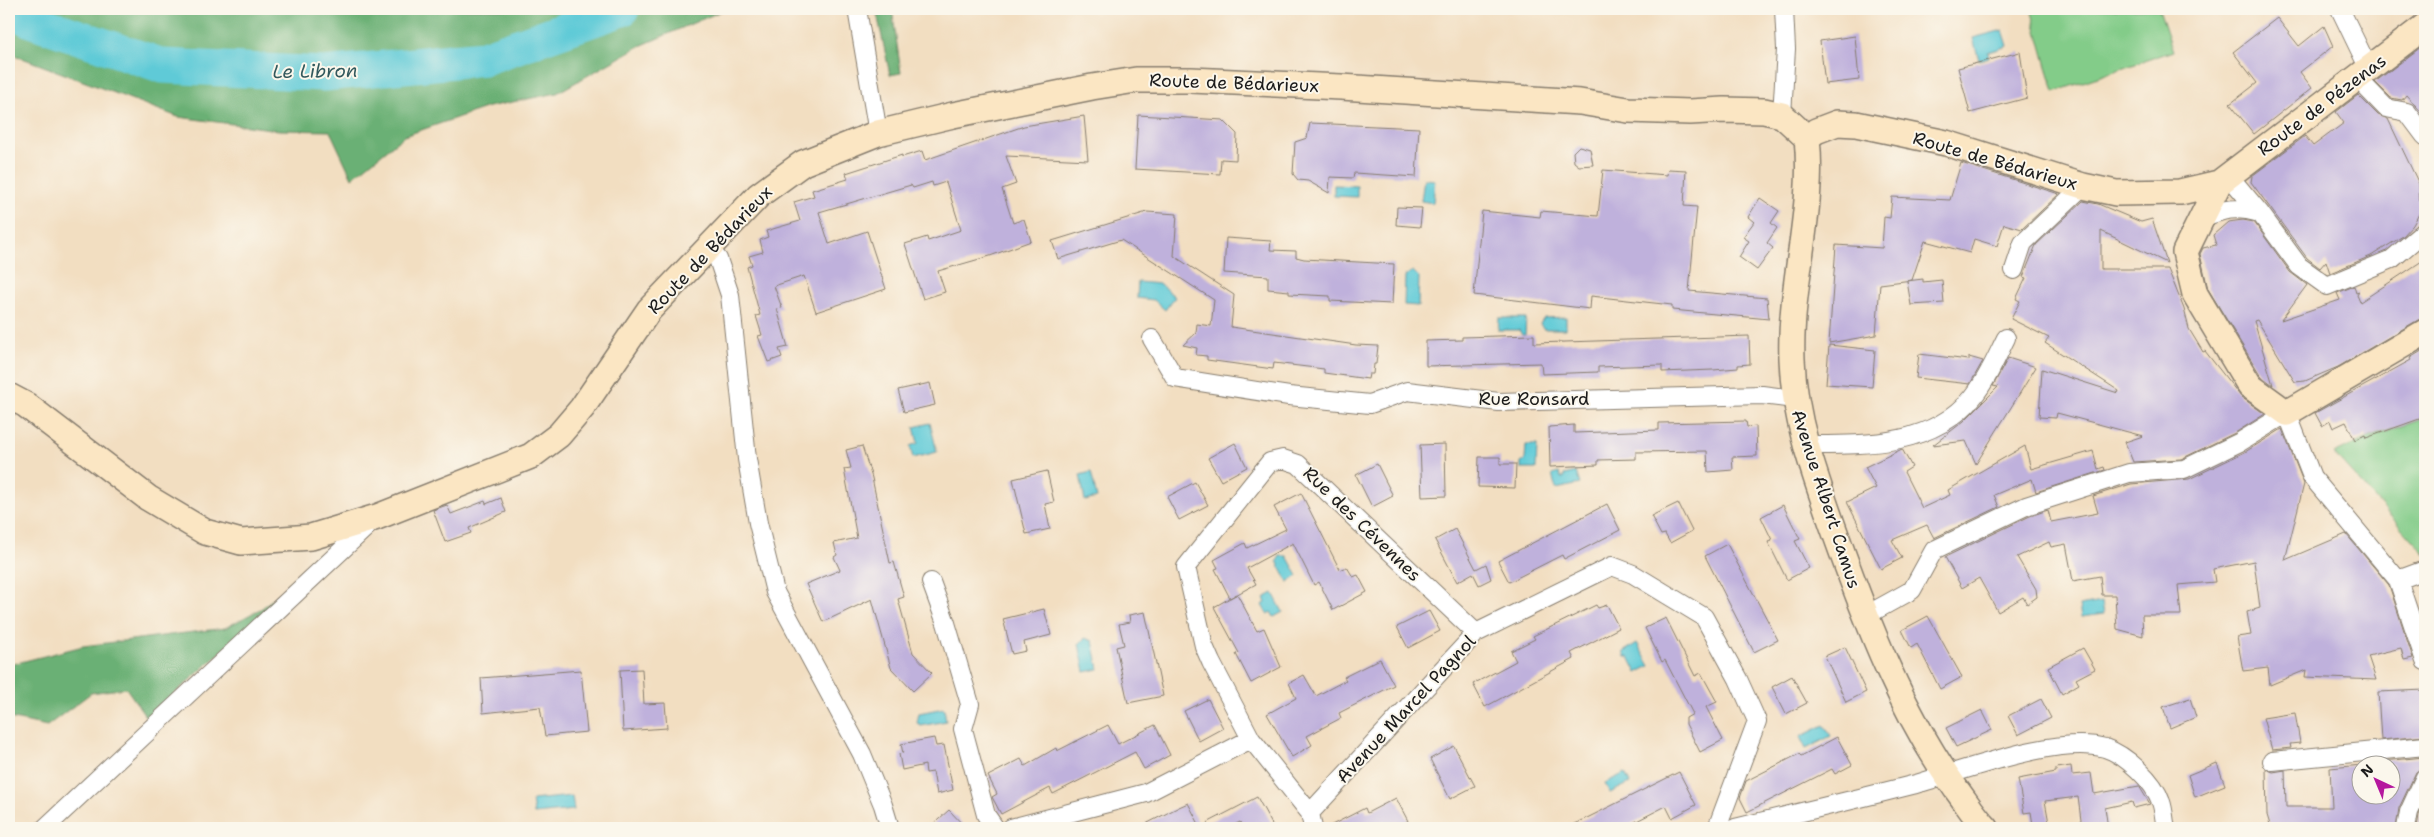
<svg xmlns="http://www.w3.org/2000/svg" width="2434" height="837" viewBox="0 0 2434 837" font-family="'Shantell Sans',sans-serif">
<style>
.green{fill:#83cc89;stroke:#507452}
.forest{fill:#6ab075;stroke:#436648}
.water{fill:#5ecad7;stroke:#3d737a}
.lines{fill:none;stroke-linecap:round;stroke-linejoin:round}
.river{stroke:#5ecad7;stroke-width:35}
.building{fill:#bfb1dc}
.street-casing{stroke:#877d6e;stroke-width:20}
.secondary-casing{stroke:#877d6e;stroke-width:28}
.street{stroke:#fff;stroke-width:18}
.secondary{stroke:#fbe6c3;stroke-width:25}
.labels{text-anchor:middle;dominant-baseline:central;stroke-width:4;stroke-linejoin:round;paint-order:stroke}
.street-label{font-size:18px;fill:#1c1c1c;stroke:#fbf7ec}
.water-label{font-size:19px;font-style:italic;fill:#33595d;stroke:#fbf7ec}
</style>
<rect width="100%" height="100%" fill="#fbf7ec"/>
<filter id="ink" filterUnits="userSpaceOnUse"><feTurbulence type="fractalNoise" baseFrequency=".02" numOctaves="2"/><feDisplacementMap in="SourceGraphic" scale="10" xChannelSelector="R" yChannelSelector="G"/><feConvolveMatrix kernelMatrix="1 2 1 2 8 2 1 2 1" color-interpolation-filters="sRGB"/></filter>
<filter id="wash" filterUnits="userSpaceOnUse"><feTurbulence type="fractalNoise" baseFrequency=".0096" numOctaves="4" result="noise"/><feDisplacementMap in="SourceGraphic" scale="20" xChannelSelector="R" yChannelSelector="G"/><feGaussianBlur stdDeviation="1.12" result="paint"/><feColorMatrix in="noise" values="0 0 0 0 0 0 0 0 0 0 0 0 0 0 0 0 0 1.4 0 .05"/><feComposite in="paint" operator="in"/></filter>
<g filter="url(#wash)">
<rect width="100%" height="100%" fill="#f2dec1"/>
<path class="green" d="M2031,9H2159L2173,51L2054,92Z
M2425,418V554L2334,454L2363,440Z"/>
<path class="forest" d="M9,9H726L640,46L557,93L488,107L404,136L352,178L330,131L279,130L178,117L9,53Z
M876,9H892L901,73L890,75Z
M289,592L147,718L126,688L91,693L47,726L9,718V665L83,646L225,628L262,608L280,593Z"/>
<path class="water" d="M2003,30L2008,46L1988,52L1989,57L1979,60L1973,38Z
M1424,179L1435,180L1433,203L1421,201Z
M1334,185L1357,186V197L1334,196Z
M1413,271L1419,277L1418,306L1404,305L1405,276Z
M1138,282L1160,284L1175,297L1165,310L1154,300L1137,298Z
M1566,317V329H1544L1540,324L1544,318Z
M1499,318H1526L1525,335H1522L1519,330H1498Z
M930,423L937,452L913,458L910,446L918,443L914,427Z
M1526,445H1537L1536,469H1521V461H1525Z
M1091,472L1097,498L1085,501L1080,475Z
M1576,472L1580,484L1556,489L1552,475L1559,473L1561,478H1564V475Z
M1280,556H1287L1298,576L1288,582L1277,561Z
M1273,593L1283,612L1274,617L1271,612L1267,614L1262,605L1266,603L1264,598Z
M2102,602L2104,614L2081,617L2079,606Z
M1085,638L1093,641L1099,669L1085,672L1079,644Z
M1637,643L1650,666L1637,673L1629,657H1625L1623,652Z
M944,708L946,721L921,726L917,723L919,713Z
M1824,725L1831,736L1806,749L1800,737Z
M1625,773L1630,783L1610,793L1605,783Z
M572,796L574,810L534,814L532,800Z"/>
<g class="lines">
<path class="river" d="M9,9L33,21L163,66L324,74L484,58L622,9"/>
</g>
<g id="blocks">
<path class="building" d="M2277,18L2299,46L2324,26L2333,46L2300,72L2312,88L2254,134L2230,104L2257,83L2233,52Z
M1855,36L1859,80L1825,84L1820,41Z
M2425,44V116L2406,95L2402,100L2391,98L2375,82Z
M2020,52L2027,98L1970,113L1958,68Z
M2358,95L2378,115L2388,119L2419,184L2420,212L2413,225L2403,236L2371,256L2330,273L2326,261L2320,268L2307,258L2251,182L2252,176L2305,136L2313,146L2344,123L2336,112Z
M1138,115L1223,120L1237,134L1236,160L1221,159L1220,174L1135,169Z
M1084,116L1088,160L1006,156L1016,184L1002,189L1013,223L1024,219L1031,241L990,256L938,271L945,292L923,299L905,244L927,237L928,241L961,230L946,182L933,186L932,182L913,188L911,185L819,212L829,244L867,231L886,289L816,312L804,276L774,286L782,308L777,309L788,347L779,349L782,357L768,362L758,336L762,335L756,316L760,315L747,267L752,265L749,256L763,252L760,240L768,237L766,231L800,221L794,202L814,196L812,190L848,179L846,173L902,155V157L922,151L925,160L1024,126Z
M1310,123L1419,128L1416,177L1354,173L1353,178L1330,177L1329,193L1308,181L1298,180L1293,174L1295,142L1307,138Z
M1579,146L1590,149L1593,165L1579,166L1574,162L1573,152Z
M1961,163L2059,194L2022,229L2004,224L1997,246L1974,239L1970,253L1925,241L1912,280L1880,284L1876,335L1829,343L1836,245L1882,248L1884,217L1890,218L1892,197L1950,200Z
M1668,169L1686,170L1684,206L1697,207L1689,291L1767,298L1769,319L1672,310V305L1591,296L1590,309L1474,295L1482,211L1540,217L1541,211L1598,216L1603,170L1667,175Z
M1760,198L1779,211L1771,223L1777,228L1767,243L1773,248L1757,270L1739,257L1749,241L1743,237L1754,222L1748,217Z
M2083,201L2098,204L2141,222L2152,219L2167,263L2101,231V269H2168L2184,309L2189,329L2203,352L2205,351L2241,397L2265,414L2235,433L2181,459L2133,462L2125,442L2143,436L2057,413L2056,418L2039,417L2042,369L2118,393L2119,391L2045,343L2049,338L2011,319L2020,301L2016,299L2026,278L2023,277L2036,245Z
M1397,207L1422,208L1420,227L1396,225Z
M1147,212L1177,214L1174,256L1234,295L1231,327L1356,345L1378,346L1376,364H1374L1373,374H1369L1368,379L1324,373V369L1274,363L1273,369L1207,360V356L1196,355L1197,348L1183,345L1196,333L1197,324L1211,326L1214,300L1121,240L1058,259L1052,241Z
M2243,220L2254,222L2290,272L2307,285L2281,320L2340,300L2337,293L2354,286L2356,293L2359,292L2357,295L2360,302L2425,259V318L2418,320L2338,367L2305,381L2295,382L2257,320L2254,321L2273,385L2261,376L2208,289L2200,254L2203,248L2216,245L2213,235L2228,222Z
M1226,238L1271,241L1270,250L1296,251V257L1304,259L1394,264L1392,304L1330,301V296L1289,294V291L1268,289V276L1224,273Z
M1923,279V282L1942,280L1944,303L1911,305L1907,281Z
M1534,335V343L1749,336L1750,364L1738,365V368L1713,370L1662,372V365L1598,367V372L1542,374L1541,363L1426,366V341L1462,340V337Z
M1829,345L1875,350L1872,387L1826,384Z
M2425,349V417L2366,438L2365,435L2355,440L2346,422L2333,428L2330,421L2322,426L2315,413L2411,360L2410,358Z
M1919,354L1969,360V357L1983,361L1970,384L1916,378Z
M2008,358L2036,367L1976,464L1966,441L1933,445L1964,421L1998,387L1993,386Z
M930,383L935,405L904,412L898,390Z
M1746,421L1747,427L1756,426L1757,456L1732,457L1733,470L1708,472L1707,451L1636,452V459L1598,460V465L1550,467L1549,427L1574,425V433L1659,430V423Z
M2282,429L2304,484L2285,560L2346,534L2389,585L2413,658L2404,660L2401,648L2368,656L2376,680L2305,677L2306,670L2270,685L2268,668L2243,671L2237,637L2251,635L2247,612L2260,608L2254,561L2213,569L2215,582L2178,585L2181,615H2142L2143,636L2117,629L2115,595H2102L2100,576L2073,581L2066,544L2051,547L2049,542L2017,557L2036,589L2037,597L2027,604L2023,597L1998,612L1979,578L1962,588L1945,557L2030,516L2048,510L2051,522L2098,513L2093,496L2131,484L2189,479L2245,452Z
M1235,443L1247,467L1221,481L1208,458Z
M1445,444L1446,496L1422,497L1420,445Z
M862,446L872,478L890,563L894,562L904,597L898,599L913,653L932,673L913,691L891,668L872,599L823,622L806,584L840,570L834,557L837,555L834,543L857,538L844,469L851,468L846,450Z
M2025,446L2031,469L2093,451L2098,469L2104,467L2105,470L2036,492L2032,479L1994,495L1999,507L1934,538L1927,525L1892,540L1902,558L1881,569L1847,502L1876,488L1865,467L1902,449L1912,467L1904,472L1922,508L1950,495L1948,490Z
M1479,457H1500V464H1516L1515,488L1478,487Z
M1377,464L1393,496L1372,507L1356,475Z
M1047,471L1054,502L1045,504L1050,529L1026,534L1013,479Z
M1195,482L1208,505L1179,520L1167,497Z
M1301,493L1340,570L1347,567L1353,577L1358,575L1367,592L1333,610L1319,582L1314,585L1293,543L1247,568L1256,584L1230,598L1215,569L1218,568L1214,560L1245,543L1247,548L1286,529L1274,507Z
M501,498L506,512L469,528L471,533L445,542L433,510L447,505L451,514L485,501L486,504Z
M1678,503L1692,531L1670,543L1665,534L1661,535L1651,516Z
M1607,504L1620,530L1564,559L1562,555L1509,582L1498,561Z
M1783,505L1800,539L1795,541L1809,568L1787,580L1768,542L1772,540L1761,517Z
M1455,529L1476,569L1486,564L1491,579L1479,585L1473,573L1457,582L1435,540Z
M1727,544L1778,640L1754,652L1705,556Z
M1237,594L1257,631L1264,628L1281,667L1251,683L1236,654L1239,653L1214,607Z
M1596,605L1598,608L1607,605L1619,628L1571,653L1574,659L1485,707L1473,684L1516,661L1511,651L1535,639L1533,636Z
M1044,609L1051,635L1024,642L1026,651L1012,654L1003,619Z
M1429,611L1440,631L1408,648L1397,627Z
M1145,612L1163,696L1128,703L1116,647L1124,645L1119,624L1130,622L1129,615Z
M1928,616L1962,677L1940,689L1917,644L1911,648L1902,630Z
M1666,618L1695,676L1701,673L1717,702L1706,707L1723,740L1700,752L1686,724V718L1693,714L1665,660L1662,662L1645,628Z
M1845,647L1866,692L1846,702L1825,656Z
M2083,648L2095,669L2076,679L2079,684L2062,694L2048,667Z
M1380,659L1394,685L1339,713L1341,718L1307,736L1312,745L1292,757L1267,714L1296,698L1289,683L1304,675L1316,696L1346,680L1344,677Z
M642,669L644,704L665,703L667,728L623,731L620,670Z
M581,670L587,732L545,736L540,707L483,713L481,678Z
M1792,676L1807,703L1786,714L1772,687Z
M2425,690V736L2381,740L2378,692Z
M2190,698L2196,717L2170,728L2163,707Z
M1208,699L1223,728L1199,741L1184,711Z
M2041,699L2051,718L2018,735L2008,716Z
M1982,710L1992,730L1956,747L1946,728Z
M2295,713L2300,743L2290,744L2291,748L2272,750L2263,718Z
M1108,725L1118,744L1155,725L1170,755L1144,769L1135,752L1053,794L1050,788L1001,814L992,797L997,794L988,776L1021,759L1025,766L1056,748L1057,751Z
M1837,737L1852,765L1835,774L1832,769L1747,812L1740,798L1746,781L1799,754L1801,756Z
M934,738L936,746L944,745L953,790L937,794L933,772L926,773L925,765L902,770L899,754L903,753L901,744Z
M1454,746L1475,786L1450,799L1430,759Z
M2425,757V767L2416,772L2399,808L2396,828H2271L2267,815L2266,769L2273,772L2285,770L2286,807H2332L2330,768L2362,765V794H2392V764H2383V761Z
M2217,763L2225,785L2195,797L2188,775Z
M2071,766L2072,775L2091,773L2094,794L2139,786L2150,804L2134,808L2132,802L2105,808L2108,828H2082L2078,797L2045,801L2049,823L2033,825L2031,812L2024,813L2018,779L2056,772V768Z
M1679,772L1696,805L1672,818L1666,806L1623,828H1567Z
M1257,797L1274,828H1243L1240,822L1228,828H1209L1207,823Z
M1396,798L1408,821L1394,828H1326L1365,808L1367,813Z
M2425,802V828H2417L2419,815Z
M1188,803L1201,828H1138L1179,807Z
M949,810L966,828H929Z"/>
</g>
</g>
<g filter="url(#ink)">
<use href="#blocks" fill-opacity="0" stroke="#877d6e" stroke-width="1"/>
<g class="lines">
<g class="street-casing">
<path id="street" d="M857,9L878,133
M2340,9L2369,69
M2357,78L2386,108L2407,112L2425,136
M1782,115L1786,49L1784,9
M2229,176L2260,213L2299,266L2327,286L2392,259L2425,231
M2201,218C2225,209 2235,206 2260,213
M709,249L718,259L730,295L747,459L758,523L775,592L862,754L883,805L890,828
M2014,270L2023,243L2083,186
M1152,339L1175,378L1289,396L1370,404L1407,391L1499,402L1762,395L1794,399
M1806,445C1864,445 1932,447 1973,397C1987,380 1996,358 2006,338
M2398,580L2425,570
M931,582L946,623L970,704L963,729L986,815L995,828
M1865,616L1912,590L1934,550L2026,506L2129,473L2184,469L2240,442L2287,413L2312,477L2398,580L2425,661
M2272,761L2425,746
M1310,813L1476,633L1612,566L1633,574L1704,617L1738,679L1757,721L1717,828
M45,828L373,521
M1011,828L1146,793L1251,739
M1313,828L1310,813L1251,739L1211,662L1204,646L1186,567L1270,462L1283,459L1298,464L1476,633
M1735,828C1794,814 1853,800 1912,785C1962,772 2057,734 2105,748C2126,755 2154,781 2161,802C2164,810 2164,820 2166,828
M2406,828L2409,812L2425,777"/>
</g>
<g class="secondary-casing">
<path id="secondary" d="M1807,138C1815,211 1789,285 1792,359C1794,421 1816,479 1837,538C1868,625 1902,713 1956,789C1966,802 1974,816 1986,828
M1807,138L1816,131L1837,123L1856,124L1946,143L2083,186L2116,193L2180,192L2219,183L2425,26
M2219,183L2185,252L2195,294L2250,386L2287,413L2425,332
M9,396L26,405L148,498L205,532L241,542L311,537L377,517L531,456L559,435L582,408L649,310L759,195L803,163L878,133L953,115L1092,87L1136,80H1191L1341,87L1580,102L1628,110L1690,112L1724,110L1764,111L1782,115L1807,138"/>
</g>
<use href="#street" class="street"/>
<use href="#secondary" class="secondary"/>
</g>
</g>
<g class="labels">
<g class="street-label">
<text transform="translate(1234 83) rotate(2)">Route de Bédarieux</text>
<text transform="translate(2322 105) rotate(-37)">Route de Pézenas</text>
<text transform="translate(1995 161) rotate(16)">Route de Bédarieux</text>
<text transform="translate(710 250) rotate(-46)">Route de Bédarieux</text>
<text x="1534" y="399">Rue Ronsard</text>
<text transform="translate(1826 499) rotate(72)">Avenue Albert Camus</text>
<text transform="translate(1362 524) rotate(44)">Rue des Cévennes</text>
<text transform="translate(1406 709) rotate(-47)">Avenue Marcel Pagnol</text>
</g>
<g class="water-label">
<text transform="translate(315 71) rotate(-1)">Le Libron</text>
</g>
</g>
<rect width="2434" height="837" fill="none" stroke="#fbf7ec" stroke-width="30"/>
<g transform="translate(2376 780) rotate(316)"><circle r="24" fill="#fbf7ec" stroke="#a29f99"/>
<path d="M0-4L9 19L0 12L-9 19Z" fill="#b5179e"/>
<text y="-8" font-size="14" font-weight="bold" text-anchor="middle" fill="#1c1c1c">N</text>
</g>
</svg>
